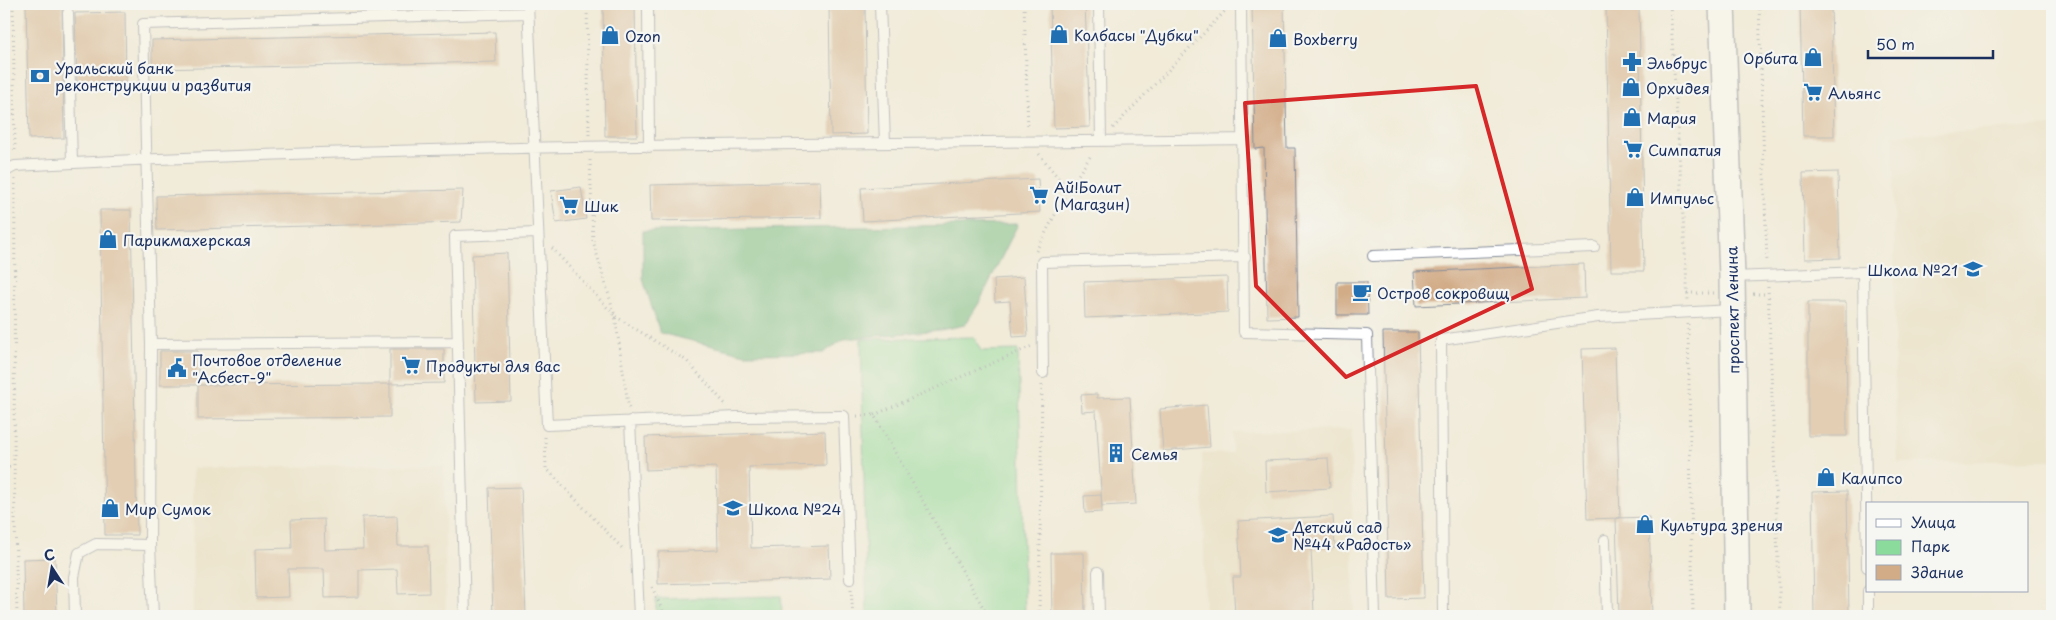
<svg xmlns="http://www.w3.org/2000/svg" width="2056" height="620" viewBox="0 0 2056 620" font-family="'Playpen Sans',sans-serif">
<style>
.built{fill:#e6daba}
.green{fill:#8bdc9c;stroke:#53867d}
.forest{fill:#70bc84;stroke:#467671}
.building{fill:#d2ac87}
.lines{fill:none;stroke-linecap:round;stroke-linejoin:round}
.service-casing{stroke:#868d9b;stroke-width:12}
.tertiary-casing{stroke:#868d9b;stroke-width:28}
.path{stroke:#868d9b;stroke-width:3;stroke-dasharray:1 4;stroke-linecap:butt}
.service{stroke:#fff;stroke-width:10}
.tertiary{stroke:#fff;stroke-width:25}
.marked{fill:none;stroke:#d62828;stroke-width:4;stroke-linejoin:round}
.labels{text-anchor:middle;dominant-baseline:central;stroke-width:4.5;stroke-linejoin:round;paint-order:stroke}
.poi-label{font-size:15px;fill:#1b2f5e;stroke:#f6f6f2;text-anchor:start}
.street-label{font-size:15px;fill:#1b2f5e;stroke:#f6f6f2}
</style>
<rect width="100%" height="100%" fill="#f6f6f2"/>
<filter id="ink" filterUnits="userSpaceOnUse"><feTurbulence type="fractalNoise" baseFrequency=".02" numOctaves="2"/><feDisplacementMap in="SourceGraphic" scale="10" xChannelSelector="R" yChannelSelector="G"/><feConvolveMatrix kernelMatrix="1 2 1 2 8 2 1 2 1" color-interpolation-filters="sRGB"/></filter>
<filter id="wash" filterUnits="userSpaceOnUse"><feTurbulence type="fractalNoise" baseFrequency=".0096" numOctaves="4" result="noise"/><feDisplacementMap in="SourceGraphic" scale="20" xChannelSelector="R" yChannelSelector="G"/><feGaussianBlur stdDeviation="1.12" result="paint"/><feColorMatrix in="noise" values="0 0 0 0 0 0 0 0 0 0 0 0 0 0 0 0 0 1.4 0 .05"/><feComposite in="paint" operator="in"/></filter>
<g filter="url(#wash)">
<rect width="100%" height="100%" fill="#f1ebd8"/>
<path class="built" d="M2052,126V460L1898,463L1895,404L1894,135Z
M1351,430L1354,616H1205L1202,454L1232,453V432Z
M444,465L446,616H193L192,468Z"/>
<path class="green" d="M974,337L981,351L1018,350L1025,616H867L861,339Z
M781,596L782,616H656V599Z"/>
<path class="forest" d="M1018,224L979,303L965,325L940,330L844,339L823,353L745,354L660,333L643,279V231Z"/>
<g id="blocks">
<path class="building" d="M26,4H62L64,138L29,139Z
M603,4H635L637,136H605Z
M829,4H865L867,134L831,135Z
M1050,4H1085L1090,127L1054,128Z
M1252,4H1284L1287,148H1295L1298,317L1267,318L1264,148L1255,149Z
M1606,4H1639L1644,271H1611Z
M1800,4H1831L1834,136H1803Z
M125,12L126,82L77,83L75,13Z
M495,32L496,62L152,69V40Z
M1838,172L1840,258L1805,259L1803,173Z
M1038,179L1040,212L863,221L861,188Z
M820,181L821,218L651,221L650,185Z
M581,187L586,219L556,223L551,191Z
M463,190L461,222L157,230L156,196Z
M100,210H131L137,535H105Z
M507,253L511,401L476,402L472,255Z
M1584,264L1585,298L1416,306L1414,272Z
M1024,277L1028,336L1013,337L1010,301L995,302L994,279Z
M1227,277L1228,312L1085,318L1084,282Z
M1337,282H1367L1368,315H1337Z
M1808,302H1846L1847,436H1808Z
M1383,332H1418L1424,598L1389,599Z
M1615,348L1620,518L1587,519L1582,349Z
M390,349H444V383L390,384Z
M160,351H198V385H160Z
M390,384V417L198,419V385Z
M1097,394V398L1130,397L1136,504L1102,506L1096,411L1082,412L1081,395Z
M1207,405L1210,447L1163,451L1160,409Z
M825,431L826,465L749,467L751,548L829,546L830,579L658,584V552L718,550L716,467L646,470L645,437Z
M1328,458L1330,488L1266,492L1265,461Z
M521,487L526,616H493L489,488Z
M1847,491L1849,616H1814L1812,492Z
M1101,495L1102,512L1085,513L1084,496Z
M397,516L398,546H428L429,593L398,594L397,569L359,570V597L325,598L324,569H288L289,597L256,598L255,549L292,548L291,520L324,519L325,550L363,549L362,517Z
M1333,516L1335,548L1311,549L1314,614L1235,616L1233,577H1241L1238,521Z
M1649,517L1652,616H1619L1616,518Z
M1051,553H1084L1085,616H1052Z
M55,558L57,616H24L23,559Z"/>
</g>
</g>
<g filter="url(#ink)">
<use href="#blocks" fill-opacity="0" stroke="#868d9b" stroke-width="1"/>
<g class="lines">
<g class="service-casing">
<path id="service" d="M528,4L547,425L737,417L844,416L850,579
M648,4L649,147
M880,4L885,143
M1099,4L1101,141
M1241,4L1244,332L1367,335L1375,616
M68,13L72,163
M4,172L15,166C424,143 834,145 1243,139
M1373,256L1594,247
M1732,277L1863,272L1867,567
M151,344L458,342
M1043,373L1042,262L1245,257
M630,421L639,616
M1605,540L1607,616
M1098,572L1099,616
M1868,591V616
M75,616L74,577L79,553L96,544L150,545
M153,616L150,545L151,344L143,24L528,13
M465,616L455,236L538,233
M1443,616L1441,340L1598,317L1732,310"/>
</g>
<g class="tertiary-casing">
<path id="tertiary" d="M1722,4L1732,277L1737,616"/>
</g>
<path class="path" d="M13,4L15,153
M587,4L589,136
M1024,4L1028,129
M1670,4L1688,300
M1759,4L1767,263
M1113,128L1228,8
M1039,154L1068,190L1092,154
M590,160L593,241L615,316L687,361L726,405
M15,179L14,467L17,616
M552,248L615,316L629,411
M1036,251L1068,190
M1768,287L1780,616
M1687,293H1714
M1753,294H1768
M1688,324L1693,616
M874,415L1032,346
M857,416L874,415L988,616
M545,437L546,468L622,548
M4,467H14
M652,587L665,616
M851,589L853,616
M1039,616L1042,384"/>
<use href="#service" class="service"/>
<use href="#tertiary" class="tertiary"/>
</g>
</g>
<path d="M0 0H2056V620H0ZM1476,86L1532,289L1346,377L1256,286L1245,103Z" fill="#f1ebd8" fill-opacity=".55" fill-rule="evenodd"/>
<path class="marked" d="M1476,86L1532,289L1346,377L1256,286L1245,103Z"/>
<defs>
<g id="shop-bare" transform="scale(1.5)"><path d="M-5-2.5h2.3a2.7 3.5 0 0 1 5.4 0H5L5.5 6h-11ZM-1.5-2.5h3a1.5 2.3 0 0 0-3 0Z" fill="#1f6fb2" stroke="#f6f6f2" stroke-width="2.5" paint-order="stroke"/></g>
<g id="pharmacy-bare" transform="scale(1.5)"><path d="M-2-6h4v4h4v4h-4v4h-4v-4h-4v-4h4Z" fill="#1f6fb2" stroke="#f6f6f2" stroke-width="2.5" paint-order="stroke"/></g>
<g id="bank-bare" transform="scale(1.5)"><path d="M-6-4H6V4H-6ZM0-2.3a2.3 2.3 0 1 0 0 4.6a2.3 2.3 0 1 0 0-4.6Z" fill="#1f6fb2" stroke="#f6f6f2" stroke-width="2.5" paint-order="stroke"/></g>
<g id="supermarket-bare" transform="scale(1.5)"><path d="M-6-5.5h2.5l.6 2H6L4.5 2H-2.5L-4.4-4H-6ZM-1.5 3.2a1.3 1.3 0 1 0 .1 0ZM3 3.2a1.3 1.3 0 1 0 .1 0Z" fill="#1f6fb2" stroke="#f6f6f2" stroke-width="2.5" paint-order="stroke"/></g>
<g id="school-bare" transform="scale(1.5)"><path d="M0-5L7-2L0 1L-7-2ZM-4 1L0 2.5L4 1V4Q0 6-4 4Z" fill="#1f6fb2" stroke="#f6f6f2" stroke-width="2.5" paint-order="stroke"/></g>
<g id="cafe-bare" transform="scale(1.5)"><path d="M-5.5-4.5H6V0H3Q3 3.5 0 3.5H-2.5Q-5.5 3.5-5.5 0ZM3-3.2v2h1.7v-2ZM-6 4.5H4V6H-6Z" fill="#1f6fb2" stroke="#f6f6f2" stroke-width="2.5" paint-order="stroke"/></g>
<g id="civic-bare" transform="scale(1.5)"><path d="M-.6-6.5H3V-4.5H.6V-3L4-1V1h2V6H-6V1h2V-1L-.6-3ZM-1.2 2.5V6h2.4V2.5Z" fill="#1f6fb2" stroke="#f6f6f2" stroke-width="2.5" paint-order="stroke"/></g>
<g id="building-bare" transform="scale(1.5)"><path d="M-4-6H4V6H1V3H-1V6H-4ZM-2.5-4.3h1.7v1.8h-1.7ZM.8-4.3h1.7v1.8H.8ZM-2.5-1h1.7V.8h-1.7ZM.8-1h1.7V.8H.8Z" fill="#1f6fb2" stroke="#f6f6f2" stroke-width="2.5" paint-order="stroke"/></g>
</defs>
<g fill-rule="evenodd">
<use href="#shop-bare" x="1059" y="34"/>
<use href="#shop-bare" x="610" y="35"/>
<use href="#shop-bare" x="1278" y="38"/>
<use href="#shop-bare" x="1813" y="57"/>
<use href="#pharmacy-bare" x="1632" y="62"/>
<use href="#bank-bare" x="40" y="76"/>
<use href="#shop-bare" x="1631" y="87"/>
<use href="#supermarket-bare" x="1813" y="92"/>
<use href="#shop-bare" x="1632" y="117"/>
<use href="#supermarket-bare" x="1633" y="149"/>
<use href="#supermarket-bare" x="1039" y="195"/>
<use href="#shop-bare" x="1635" y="197"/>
<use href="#supermarket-bare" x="569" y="205"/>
<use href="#shop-bare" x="108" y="239"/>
<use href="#school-bare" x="1973" y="269"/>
<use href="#cafe-bare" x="1362" y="292"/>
<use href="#supermarket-bare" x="411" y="365"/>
<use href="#civic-bare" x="177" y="368"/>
<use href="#building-bare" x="1116" y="453"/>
<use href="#shop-bare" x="1826" y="477"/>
<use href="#shop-bare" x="110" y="508"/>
<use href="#school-bare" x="733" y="508"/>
<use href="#shop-bare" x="1645" y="524"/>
<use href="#school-bare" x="1278" y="535"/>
</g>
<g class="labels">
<g class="poi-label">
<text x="1074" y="34">Колбасы "Дубки"</text>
<text x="625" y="35">Ozon</text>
<text x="1293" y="38">Boxberry</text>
<text x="1798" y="57" text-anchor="end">Орбита</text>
<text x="1647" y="62">Эльбрус</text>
<text x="55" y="67">Уральский банк<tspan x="55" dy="17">реконструкции и развития</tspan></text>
<text x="1646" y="87">Орхидея</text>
<text x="1828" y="92">Альянс</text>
<text x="1647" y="117">Мария</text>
<text x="1648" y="149">Симпатия</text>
<text x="1054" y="186">Ай!Болит<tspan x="1054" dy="17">(Магазин)</tspan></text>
<text x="1650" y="197">Импульс</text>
<text x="584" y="205">Шик</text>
<text x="123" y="239">Парикмахерская</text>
<text x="1958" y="269" text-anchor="end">Школа №21</text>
<text x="1377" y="292">Остров сокровищ</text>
<text x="192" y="359">Почтовое отделение<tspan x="192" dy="17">"Асбест-9"</tspan></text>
<text x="426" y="365">Продукты для вас</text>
<text x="1131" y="453">Семья</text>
<text x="1841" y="477">Калипсо</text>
<text x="125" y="508">Мир Сумок</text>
<text x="748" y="508">Школа №24</text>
<text x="1660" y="524">Культура зрения</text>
<text x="1293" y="526">Детский сад<tspan x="1293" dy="17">№44 «Радость»</tspan></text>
</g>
<g class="street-label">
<text transform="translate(1732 310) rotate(-91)">проспект Ленина</text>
</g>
</g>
<rect width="2056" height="620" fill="none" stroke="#f6f6f2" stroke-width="20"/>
<rect x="1866" y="502" width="162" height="90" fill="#f6f6f2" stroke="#9ea6b7"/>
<rect x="1876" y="519" width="25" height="8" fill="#ffffff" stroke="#9ea6b7"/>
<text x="1911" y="528" font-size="15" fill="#1b2f5e">Улица</text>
<rect x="1876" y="540" width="25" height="15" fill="#8bdc9c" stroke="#9ea6b7"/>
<text x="1911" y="552" font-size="15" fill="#1b2f5e">Парк</text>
<rect x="1876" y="565" width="25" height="15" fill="#d2ac87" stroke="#9ea6b7"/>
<text x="1911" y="578" font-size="15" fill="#1b2f5e">Здание</text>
<g transform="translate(52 568) rotate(348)" stroke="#f6f6f2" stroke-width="4" paint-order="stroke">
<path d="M0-4L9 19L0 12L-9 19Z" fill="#1b2f5e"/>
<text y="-8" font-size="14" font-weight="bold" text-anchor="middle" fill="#1b2f5e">С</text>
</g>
<path d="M1868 50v8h125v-8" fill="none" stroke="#1b2f5e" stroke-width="2.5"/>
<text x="1876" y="50" font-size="15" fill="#1b2f5e" stroke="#f6f6f2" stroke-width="4" paint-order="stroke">50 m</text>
</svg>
